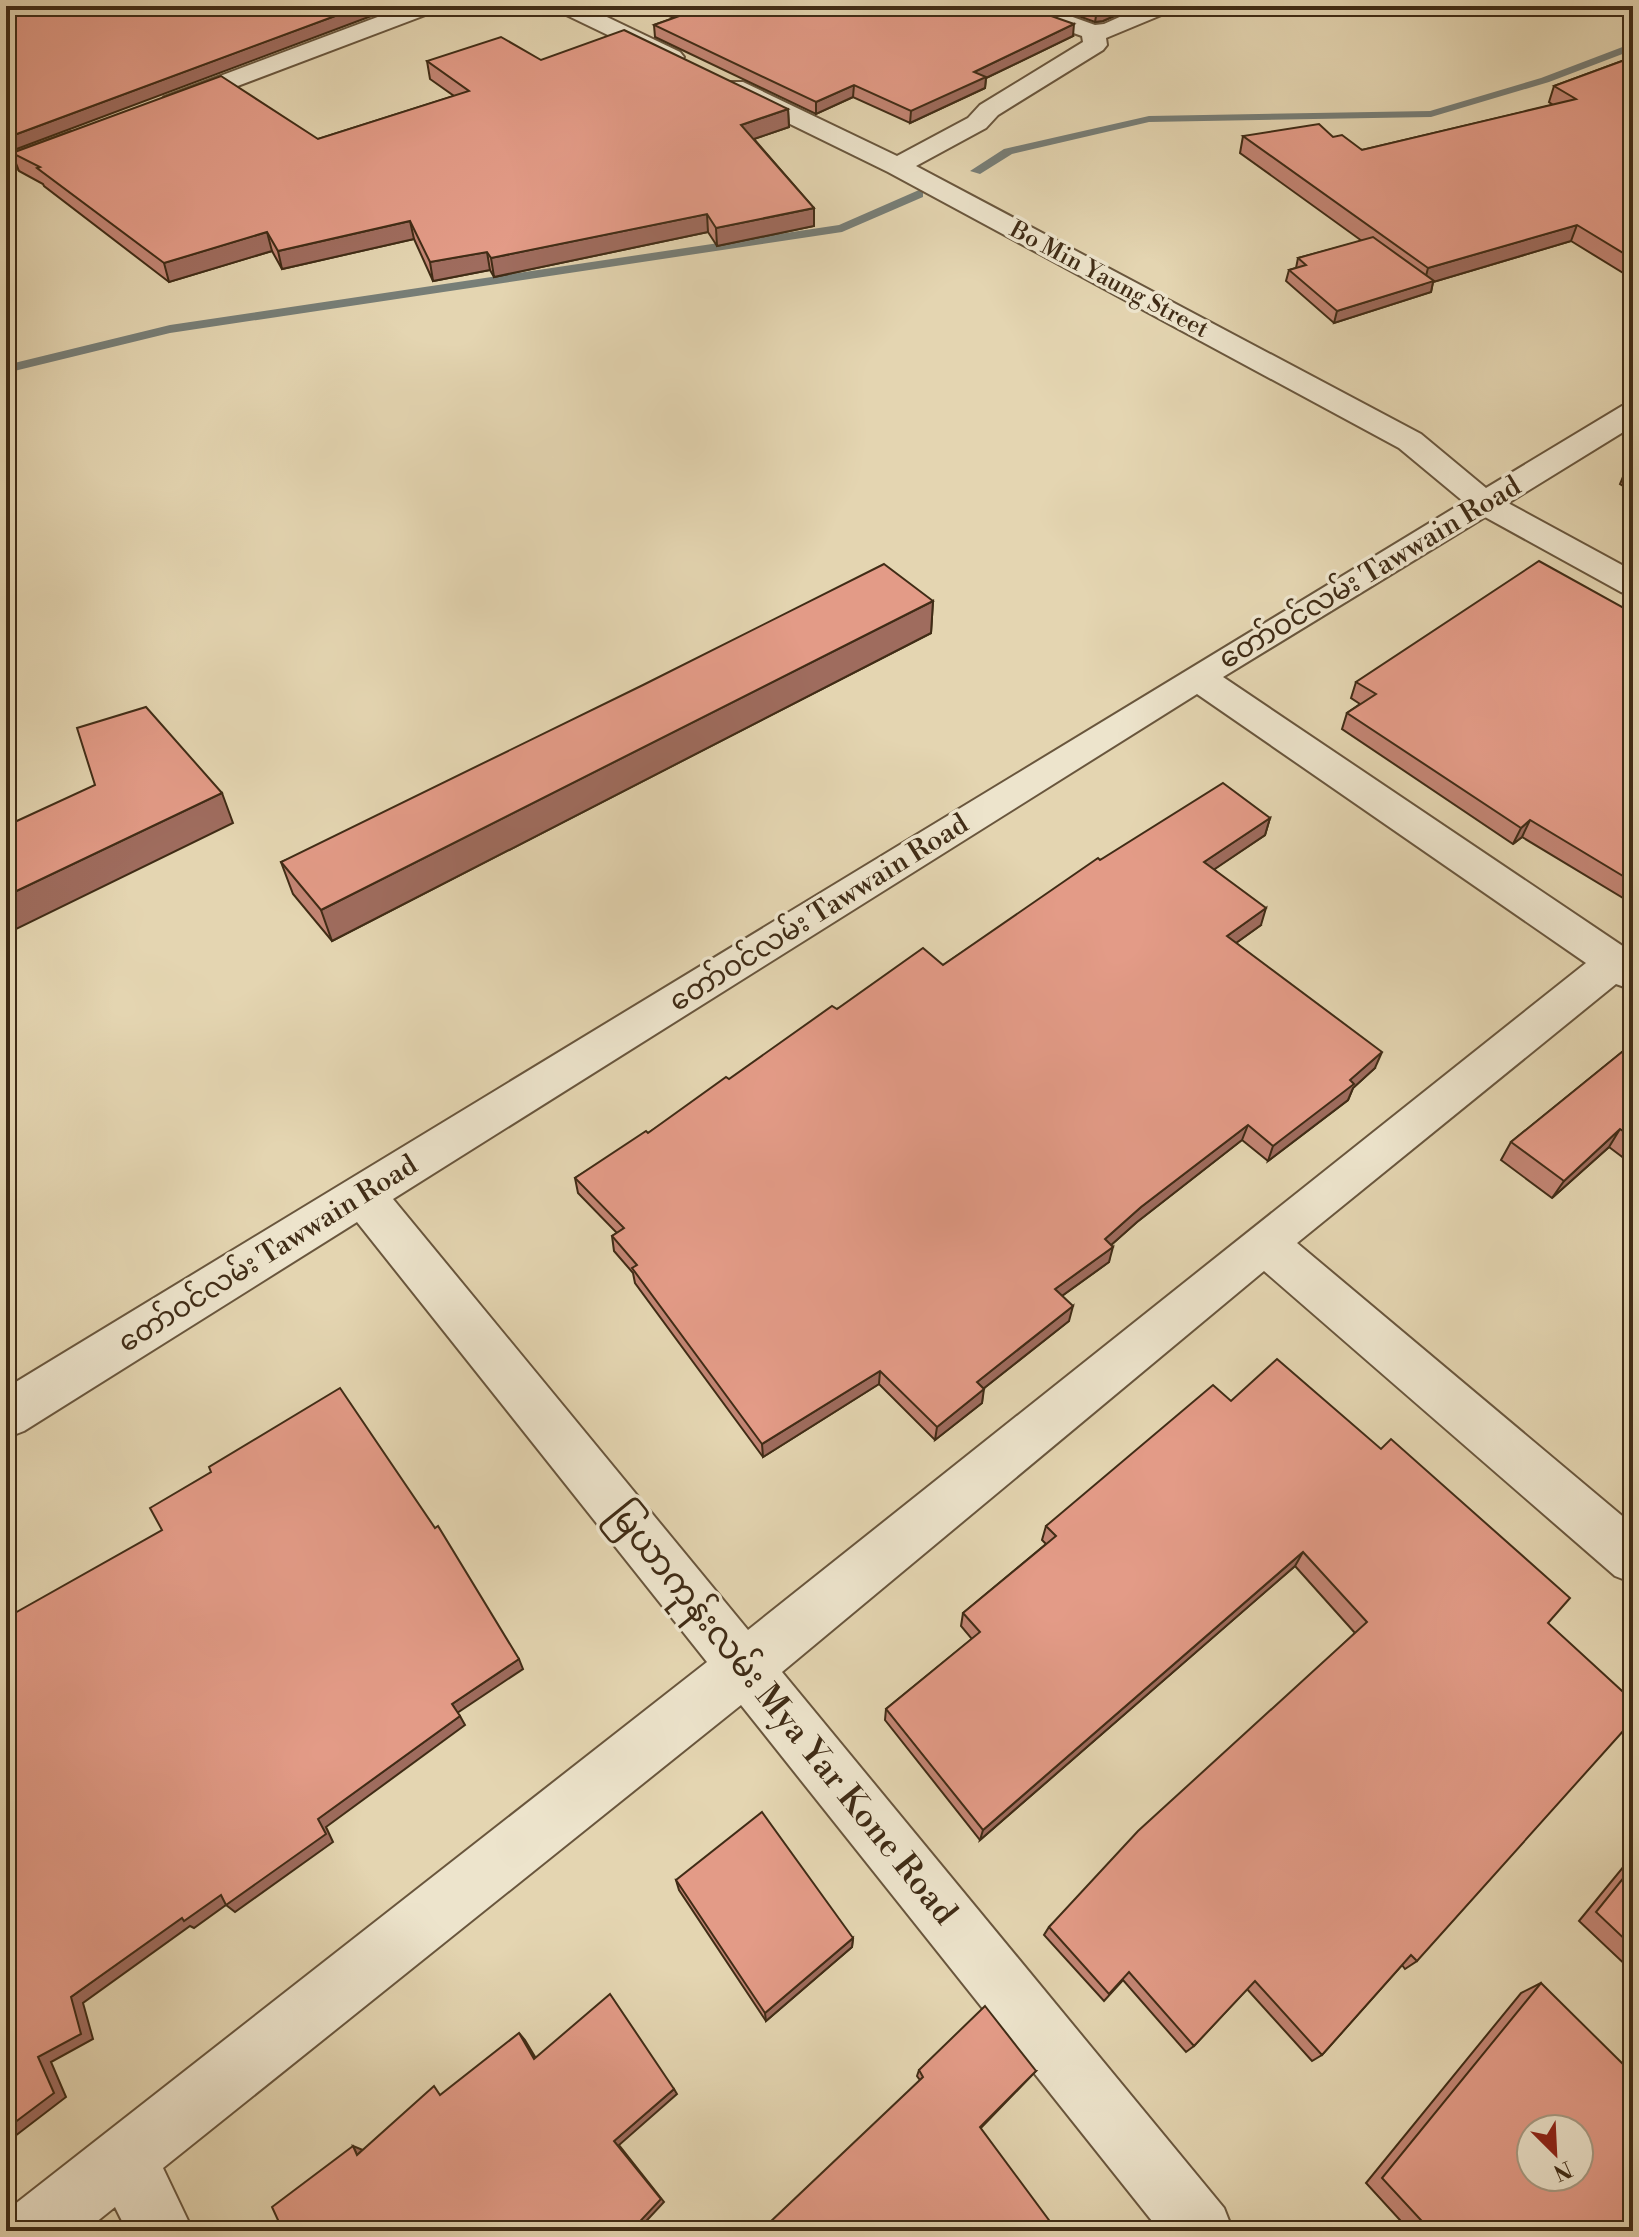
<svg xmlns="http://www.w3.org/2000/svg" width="1639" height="2237" font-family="'Libre Bodoni','Noto Sans Myanmar',serif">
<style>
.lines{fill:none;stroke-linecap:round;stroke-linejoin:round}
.stream{fill:#777e77;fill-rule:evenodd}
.street-casing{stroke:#69563d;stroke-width:4}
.street{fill:#ede4cc;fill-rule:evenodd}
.wall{fill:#c38574;stroke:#402c16;stroke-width:2}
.shaded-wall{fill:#9f6c5e;stroke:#402c16;stroke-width:2}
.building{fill:#e39b87;stroke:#402c16;stroke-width:2;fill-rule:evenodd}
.labels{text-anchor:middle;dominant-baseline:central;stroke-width:7;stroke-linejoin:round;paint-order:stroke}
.far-street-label{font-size:24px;fill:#402c16;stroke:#ede4cc}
.street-label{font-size:28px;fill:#402c16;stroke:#ede4cc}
.near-street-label{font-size:34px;fill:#402c16;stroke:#ede4cc}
</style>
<rect width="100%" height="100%" fill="#e4d5b1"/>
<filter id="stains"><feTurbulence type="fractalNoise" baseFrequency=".0025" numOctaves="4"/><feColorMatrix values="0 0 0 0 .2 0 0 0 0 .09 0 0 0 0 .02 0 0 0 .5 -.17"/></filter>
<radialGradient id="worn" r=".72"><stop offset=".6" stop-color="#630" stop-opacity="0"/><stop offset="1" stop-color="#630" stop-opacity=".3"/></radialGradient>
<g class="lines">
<g class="stream">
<polygon points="1633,43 1633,50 1549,82 1431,117 1149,122 1012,154 980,174 970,171 1004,149 1149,116 1430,111 1541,78"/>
<polygon points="919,190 923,191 923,197 842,232 170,333 6,373 6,365 170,325 839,225"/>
</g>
<g class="street-casing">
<g id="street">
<polygon points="407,6 440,6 436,11 182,107 164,107 161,102 164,97"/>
<polygon points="554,6 584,6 680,52 684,57 680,62 664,62 558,11"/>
<path d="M1008,6H1042L1095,25L1104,24L1144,6H1175L1171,11L1106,38L1107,45L1103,50L998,115L986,128L916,166L1421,434L1486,488L1622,406L1633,404V426L1508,503L1633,571V596L1621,592L1485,517L1223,677L1633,953V990L1616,984L1297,1243L1633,1525V1583L1615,1576L1264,1271L782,1672L1224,2208L1233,2231H1160L741,1705L163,2168L193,2231H127L115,2207L85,2231H6L10,2208L707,1662L357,1222L24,1431L6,1438V1388L1464,502L1399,448L888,172L725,92L722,87L725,82H743L897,156L968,118L980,105L1083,42L1082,36L1012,11ZM1197,694L1586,963L748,1630L393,1199Z"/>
<polygon points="71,132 80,135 84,140 80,145 6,173 6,156"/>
</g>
</g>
<use href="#street" class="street"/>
</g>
<g class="wall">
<polygon points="645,6 1022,6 1073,36 986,78 985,88 910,123 853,97 816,114 655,37 654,25 674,18"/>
<polygon points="1051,6 1137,6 1103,21 1095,22"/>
<polygon points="1633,57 1633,279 1571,241 1433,282 1431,292 1334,323 1286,281 1289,270 1296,268 1298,258 1362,241 1240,153 1243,136 1333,137 1362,150 1553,105 1549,102 1554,86"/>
<polygon points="541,60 788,109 789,127 754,139 814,208 814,226 717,246 708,232 494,277 490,270 433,281 414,239 282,269 272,251 169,282 44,186 43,184 19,171 12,153 318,139 454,96 430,79 427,61"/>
<polygon points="1633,465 1633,492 1620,484 1627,467"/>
<polygon points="933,601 931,633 332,941 293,894 281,862"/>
<polygon points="1633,613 1633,904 1522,837 1513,844 1342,729 1347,713 1360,704 1351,698 1356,682"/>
<polygon points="1270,818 1265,835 1214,869 1261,925 1236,943 1375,1068 1353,1088 1348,1100 1268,1161 1242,1140 1137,1222 1111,1245 1109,1262 1062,1296 1069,1321 983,1389 982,1403 935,1440 879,1384 763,1457 635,1283 633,1273 614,1251 612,1236 617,1233 578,1193 575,1178 648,1133 837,1009 943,965 1100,860"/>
<polygon points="1633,1043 1633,1165 1609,1147 1552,1198 1501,1160 1511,1142"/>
<polygon points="1231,1401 1548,1623 1417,1961 1405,1969 1402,1965 1322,2055 1312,2061 1247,1989 1194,2046 1186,2052 1123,1980 1104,2001 1044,1935 1049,1927 1355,1633 1295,1566 980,1840 885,1720 886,1709 972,1639 961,1626 963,1613 1046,1544 1042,1540 1046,1526"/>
<polygon points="1633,1855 1633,1972 1579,1921"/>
<polygon points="676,1880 853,1938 852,1947 766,2021 679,1890"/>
<polygon points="1541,1983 1633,2231 1410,2231 1366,2183 1521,1993"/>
<polygon points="919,2070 1036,2071 981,2128 920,2080 917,2076"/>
</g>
<g class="shaded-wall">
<polygon points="362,6 381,6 382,12 6,153 6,138"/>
<polygon points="1112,6 1137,6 1103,21 1095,22 1097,10"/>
<polygon points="1074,24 1073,36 986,78 985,88 910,123 911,111 974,72"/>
<polygon points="854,85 853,97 816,114 816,102"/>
<polygon points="788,109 789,127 742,143 741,125"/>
<polygon points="814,208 814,226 717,246 716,228"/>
<polygon points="707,214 708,232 494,277 491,258"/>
<polygon points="410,221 414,239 282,269 278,251"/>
<polygon points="1577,225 1571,241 1433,282 1431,292 1334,323 1337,311 1424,284 1428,268"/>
<polygon points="267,232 272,251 169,282 164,263"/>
<polygon points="487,252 490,270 433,281 430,262"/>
<polygon points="933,601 931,633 332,941 321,910"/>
<polygon points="222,793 233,823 6,934 6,896"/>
<polygon points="1270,818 1265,835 1200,879 1204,862"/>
<polygon points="1530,820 1522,837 1513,844 1521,828"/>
<polygon points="1266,908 1261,925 1222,953 1227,936"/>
<polygon points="1382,1052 1375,1068 1353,1088 1348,1100 1268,1161 1273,1146"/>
<polygon points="1248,1125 1242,1140 1137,1222 1101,1254 1105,1239 1141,1207"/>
<polygon points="1620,1129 1609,1147 1552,1198 1564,1181"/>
<polygon points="1113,1247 1109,1262 1052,1303 1055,1289"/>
<polygon points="1073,1306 1069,1321 974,1396 977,1382"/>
<polygon points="880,1371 879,1384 763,1457 762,1444"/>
<polygon points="984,1389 982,1403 935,1440 937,1427"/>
<polygon points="1303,1552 1295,1566 980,1840 983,1830"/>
<polygon points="519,1659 523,1669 457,1713 452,1704"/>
<polygon points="460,1716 465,1725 326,1827 333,1842 235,1912 226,1905 194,1928 190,1926 83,2003 93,2039 51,2062 66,2097 6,2143 6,2129 38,2057 71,1997"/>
<polygon points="853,1938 852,1947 766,2021 765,2013"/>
<polygon points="519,2033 525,2040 540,2065 534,2059"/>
<polygon points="674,2089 677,2094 619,2145 664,2202 637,2231 631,2231 614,2141"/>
<polygon points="353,2146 363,2150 357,2155"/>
</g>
<g class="building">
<polygon points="13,6 362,6 6,138 6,8"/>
<polygon points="671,6 1023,6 1074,24 974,72 986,77 911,111 854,85 816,102 654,25 688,13"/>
<polygon points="1084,6 1112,6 1105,10 1097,10"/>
<polygon points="624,30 788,109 741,125 814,208 716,228 707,214 491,258 487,252 430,262 410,221 278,251 267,232 164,263 37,168 40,167 12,153 221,76 318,139 469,91 427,61 501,37 541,60"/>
<polygon points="1633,57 1633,259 1577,225 1428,268 1243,136 1319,124 1333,137 1342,135 1362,150 1576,99 1554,86"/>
<polygon points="1373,237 1434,281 1337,311 1289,270 1306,265 1298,258"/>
<polygon points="1539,561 1633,613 1633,882 1530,820 1521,828 1347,713 1376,694 1356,682"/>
<polygon points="884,564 933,601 321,910 281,862 643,685"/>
<polygon points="146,707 222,793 6,896 6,826 95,785 77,728"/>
<polygon points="1223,783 1270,818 1204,862 1266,908 1227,936 1382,1052 1350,1080 1354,1084 1273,1146 1248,1125 1141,1207 1105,1239 1113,1247 1055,1289 1073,1306 977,1382 984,1389 937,1427 880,1371 762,1444 632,1268 637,1265 612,1236 624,1228 575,1178 646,1131 648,1133 726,1077 729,1079 832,1006 837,1009 923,948 943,965 1098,858 1100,860"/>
<polygon points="1633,1043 1633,1138 1620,1129 1564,1181 1511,1142"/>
<polygon points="1277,1359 1381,1449 1391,1439 1570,1598 1548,1623 1633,1701 1633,1720 1417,1961 1411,1955 1322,2055 1255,1981 1194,2046 1129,1972 1109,1994 1049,1927 1138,1831 1367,1622 1303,1552 983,1830 886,1709 980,1632 963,1613 1056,1536 1046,1526 1213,1385 1231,1401"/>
<polygon points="340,1388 435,1528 438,1526 519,1659 452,1704 460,1716 318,1819 326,1834 226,1905 221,1895 184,1921 182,1918 71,1997 81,2034 38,2057 54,2093 6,2129 6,1618 162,1530 150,1508 211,1472 209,1467"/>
<polygon points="762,1812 853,1938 765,2013 676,1880"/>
<polygon points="1633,1866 1633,1947 1596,1912"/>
<path d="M1541,1983L1633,2074V2231H1431L1382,2178ZM1531,2129H1579V2177H1531Z"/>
<polygon points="610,1994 674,2089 614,2141 661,2199 631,2231 283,2231 272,2207 353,2146 357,2155 434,2086 440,2095 519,2033 534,2059"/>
<polygon points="985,2006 1036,2071 980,2127 1057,2231 771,2231 767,2225 923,2077 919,2070"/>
</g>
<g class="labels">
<g class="far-street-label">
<text transform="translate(1109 280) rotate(28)">Bo Min Yaung Street</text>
</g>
<g class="street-label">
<text transform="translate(1370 573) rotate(-31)">တော်ဝင်လမ်း Tawwain Road</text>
<text transform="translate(819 913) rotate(-32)">တော်ဝင်လမ်း Tawwain Road</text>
<text transform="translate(268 1254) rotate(-32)">တော်ဝင်လမ်း Tawwain Road</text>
</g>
<g class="near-street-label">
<text transform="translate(782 1714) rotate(51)">မြယာကုန်းလမ်း Mya Yar Kone Road</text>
</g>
</g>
<rect width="1639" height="2237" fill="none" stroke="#e4d5b1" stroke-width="32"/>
<rect x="8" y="8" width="1623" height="2221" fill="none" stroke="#402c16" stroke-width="4"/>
<rect x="16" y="16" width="1607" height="2205" fill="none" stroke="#402c16" stroke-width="2"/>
<g transform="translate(1555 2153) rotate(156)"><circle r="38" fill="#ede4cc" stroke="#a89a83" stroke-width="2"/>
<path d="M0-6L14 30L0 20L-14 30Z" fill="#8f2418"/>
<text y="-12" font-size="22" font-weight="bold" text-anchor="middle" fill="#402c16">N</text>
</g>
<rect width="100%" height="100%" filter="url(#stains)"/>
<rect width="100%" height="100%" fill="url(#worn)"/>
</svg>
